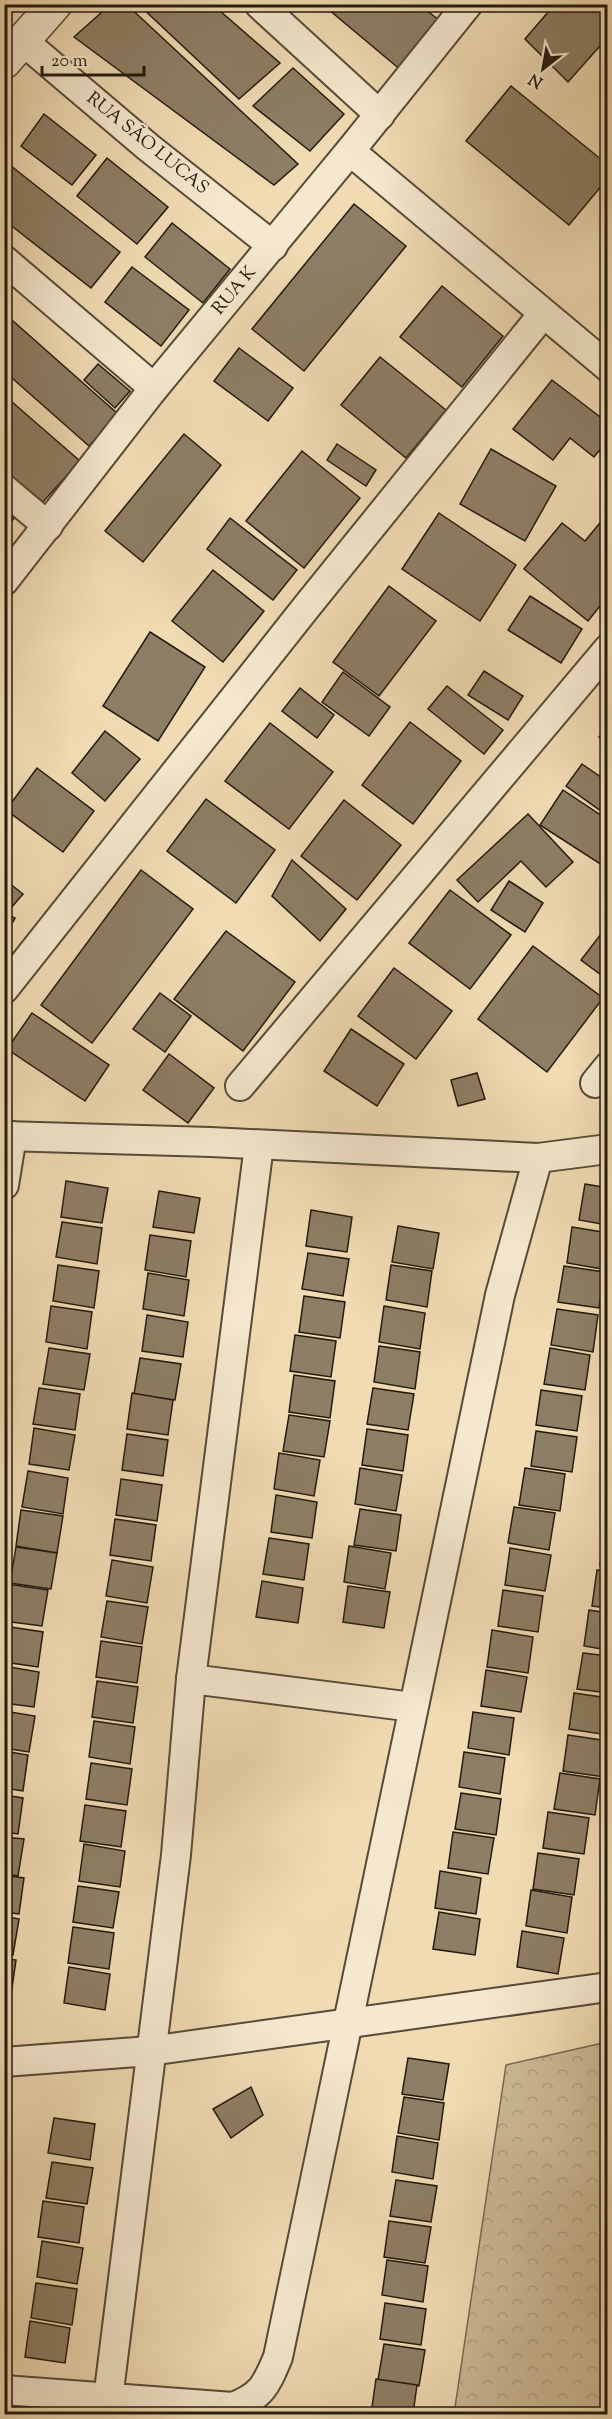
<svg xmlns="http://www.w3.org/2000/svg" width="612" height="2419" font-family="'Sorts Mill Goudy',serif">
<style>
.forest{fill:url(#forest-crowns);stroke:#786a54;stroke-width:1.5}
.building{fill:#8e7e65;stroke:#231a10;stroke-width:1.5}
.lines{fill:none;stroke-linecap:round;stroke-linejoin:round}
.minor-casing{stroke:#564a39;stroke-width:32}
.tertiary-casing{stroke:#564a39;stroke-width:36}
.minor{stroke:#f5e8ce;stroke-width:28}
.tertiary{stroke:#f5e8ce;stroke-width:33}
.labels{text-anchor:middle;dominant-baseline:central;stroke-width:4.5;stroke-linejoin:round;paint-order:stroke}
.street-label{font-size:18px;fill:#231a10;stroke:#f5e8ce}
</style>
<defs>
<pattern id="forest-crowns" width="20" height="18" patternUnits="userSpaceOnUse" patternTransform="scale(1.5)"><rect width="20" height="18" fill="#cdba97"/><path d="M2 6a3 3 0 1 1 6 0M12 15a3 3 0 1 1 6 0" fill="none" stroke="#b09f81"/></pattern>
</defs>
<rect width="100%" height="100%" fill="#f0dbb3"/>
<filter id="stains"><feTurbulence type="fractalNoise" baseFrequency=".00333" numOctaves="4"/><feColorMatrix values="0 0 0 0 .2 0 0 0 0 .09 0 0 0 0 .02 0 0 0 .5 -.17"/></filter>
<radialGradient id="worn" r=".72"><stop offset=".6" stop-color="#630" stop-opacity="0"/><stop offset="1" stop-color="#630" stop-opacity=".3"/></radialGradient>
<polygon class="forest" points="607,2042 607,2414 454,2414 506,2065"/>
<g class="building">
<polygon points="111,4 126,4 298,164 274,185 74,37"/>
<polygon points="138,4 212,4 280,63 239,99"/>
<polygon points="322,4 418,4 443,23 402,71"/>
<polygon points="555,4 608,4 608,37 568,82 525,39"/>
<polygon points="293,68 344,114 310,151 253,106"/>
<polygon points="511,86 608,165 608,178 569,225 466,141"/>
<polygon points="44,114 96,155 72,185 21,146"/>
<polygon points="107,158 168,207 137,244 77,196"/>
<polygon points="6,162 120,252 91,288 4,220"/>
<polygon points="354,204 406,246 304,371 252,329"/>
<polygon points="172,223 230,269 203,303 145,257"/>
<polygon points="132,267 189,310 161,346 105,302"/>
<polygon points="442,286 503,336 462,387 400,337"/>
<polygon points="4,313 118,414 89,446 4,371"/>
<polygon points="239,348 293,388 268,421 214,381"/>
<polygon points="380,357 446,410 406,458 341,405"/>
<polygon points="98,364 130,391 115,408 84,380"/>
<polygon points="552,380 608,423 608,440 594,457 570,438 553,460 513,429"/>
<polygon points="4,395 80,461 41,504 4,472"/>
<polygon points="184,434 221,465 143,562 105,531"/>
<polygon points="337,444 376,470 366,486 327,460"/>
<polygon points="491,449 556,486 525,541 460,504"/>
<polygon points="302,451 360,498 304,568 246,521"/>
<polygon points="4,495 22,509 4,530"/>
<polygon points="439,513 516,565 480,621 402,569"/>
<polygon points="230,518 297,570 273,600 207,549"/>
<polygon points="604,518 608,521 608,596 588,621 524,569 562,523 585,541"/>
<polygon points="213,570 264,611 223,662 172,621"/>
<polygon points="389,586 436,621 379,696 333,662"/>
<polygon points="530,596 582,629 561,663 508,630"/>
<polygon points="150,632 205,667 158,741 103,706"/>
<polygon points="484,671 523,696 508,720 468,695"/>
<polygon points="343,672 390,707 369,736 322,702"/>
<polygon points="447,686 503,730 484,754 428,709"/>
<polygon points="300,688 334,715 317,738 282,711"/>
<polygon points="410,722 461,761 413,824 362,785"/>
<polygon points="270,723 333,772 289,829 225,781"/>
<polygon points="608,726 608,743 599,737"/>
<polygon points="105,731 140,759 105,801 72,773"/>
<polygon points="582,764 608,782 608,816 566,786"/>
<polygon points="37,768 94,811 63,852 6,810"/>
<polygon points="563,790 608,820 608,863 605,867 540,825"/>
<polygon points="206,799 275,850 236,903 167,851"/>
<polygon points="344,800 401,845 357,900 301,856"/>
<polygon points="528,814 573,862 546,887 521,861 478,902 457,880"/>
<polygon points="292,860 346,909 320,941 272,896"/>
<polygon points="608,868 608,882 601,877"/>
<polygon points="141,870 193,909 92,1043 41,1005"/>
<polygon points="4,879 23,894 10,909 4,905"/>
<polygon points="509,881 543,903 525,932 491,910"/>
<polygon points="450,890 511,935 470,989 409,943"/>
<polygon points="4,913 15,918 4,938"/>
<polygon points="608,925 608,980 581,960"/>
<polygon points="226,931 295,982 243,1051 174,999"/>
<polygon points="533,946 603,998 547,1072 478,1019"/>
<polygon points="394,968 452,1011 416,1059 358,1016"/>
<polygon points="160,993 191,1016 165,1052 133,1029"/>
<polygon points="32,1013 109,1065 85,1101 7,1049"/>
<polygon points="351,1029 404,1064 377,1106 324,1071"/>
<polygon points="169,1054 214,1088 188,1123 143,1090"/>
<polygon points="477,1073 485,1099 458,1106 451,1080"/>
<polygon points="66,1181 108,1188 102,1223 61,1217"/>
<polygon points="585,1184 608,1188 608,1225 579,1220"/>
<polygon points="159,1191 200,1198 194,1233 153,1227"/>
<polygon points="311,1210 352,1217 347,1252 306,1246"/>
<polygon points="62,1222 102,1228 97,1264 56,1257"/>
<polygon points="398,1226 439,1233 433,1269 392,1262"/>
<polygon points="572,1227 608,1233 608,1270 567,1263"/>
<polygon points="150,1235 191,1241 186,1277 145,1270"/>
<polygon points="308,1253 349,1259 343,1296 302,1289"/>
<polygon points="58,1265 99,1271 94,1308 53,1301"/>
<polygon points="391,1265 432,1271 427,1307 386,1300"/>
<polygon points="564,1266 604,1272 599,1308 558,1302"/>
<polygon points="148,1273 189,1280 184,1316 143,1309"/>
<polygon points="304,1296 345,1302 340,1338 299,1332"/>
<polygon points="51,1306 92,1312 87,1349 46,1342"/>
<polygon points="384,1306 425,1313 420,1349 379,1342"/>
<polygon points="557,1309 598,1315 593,1352 551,1345"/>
<polygon points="147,1315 188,1322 183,1357 142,1351"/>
<polygon points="295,1335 336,1341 331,1377 290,1371"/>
<polygon points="379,1346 420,1352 415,1389 374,1382"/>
<polygon points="49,1348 90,1354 84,1390 43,1384"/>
<polygon points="550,1348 590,1355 585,1390 544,1384"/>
<polygon points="140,1358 181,1364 175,1400 134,1394"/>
<polygon points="294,1375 335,1381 330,1418 289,1412"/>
<polygon points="39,1388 80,1394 75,1430 33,1424"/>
<polygon points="373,1388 414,1394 408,1430 367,1424"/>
<polygon points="541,1390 582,1396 577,1431 536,1425"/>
<polygon points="132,1393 173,1400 168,1435 127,1429"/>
<polygon points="289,1415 330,1421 324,1457 283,1451"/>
<polygon points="34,1428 75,1435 69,1470 29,1464"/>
<polygon points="367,1429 408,1435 403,1471 362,1465"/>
<polygon points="536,1431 577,1437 572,1472 531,1466"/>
<polygon points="127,1434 168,1440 163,1476 122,1470"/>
<polygon points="279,1453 320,1460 314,1496 274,1489"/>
<polygon points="360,1468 402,1475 396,1511 355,1504"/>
<polygon points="525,1468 565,1474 560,1511 519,1505"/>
<polygon points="28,1471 68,1478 63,1514 22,1507"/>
<polygon points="121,1479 162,1485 157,1521 116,1515"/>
<polygon points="276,1495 317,1502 312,1538 271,1532"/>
<polygon points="514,1507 555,1513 549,1550 508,1543"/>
<polygon points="360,1509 401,1515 396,1551 354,1545"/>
<polygon points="21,1510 63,1516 57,1553 16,1546"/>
<polygon points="115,1519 156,1525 151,1561 110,1555"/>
<polygon points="606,1530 608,1530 608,1566 600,1565"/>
<polygon points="269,1538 309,1544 304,1580 263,1574"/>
<polygon points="349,1546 391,1553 385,1589 344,1582"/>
<polygon points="16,1547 57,1553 51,1589 10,1583"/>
<polygon points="510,1548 551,1555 545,1591 505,1585"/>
<polygon points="112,1560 153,1567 147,1603 106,1596"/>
<polygon points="597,1570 608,1571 608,1608 592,1606"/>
<polygon points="262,1581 303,1588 298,1623 256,1617"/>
<polygon points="7,1584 48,1590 42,1626 4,1621"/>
<polygon points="348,1586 390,1592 384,1628 343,1622"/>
<polygon points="503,1590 543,1596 538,1632 498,1626"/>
<polygon points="107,1601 148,1607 142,1644 101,1637"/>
<polygon points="589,1610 608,1613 608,1650 584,1646"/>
<polygon points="4,1626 43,1632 38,1667 4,1662"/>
<polygon points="492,1630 533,1637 528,1673 487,1667"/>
<polygon points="101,1641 142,1647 137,1683 96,1677"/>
<polygon points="583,1653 608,1656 608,1693 577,1689"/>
<polygon points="4,1666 39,1672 34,1707 4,1703"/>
<polygon points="486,1670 527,1677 521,1712 481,1706"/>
<polygon points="97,1681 138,1687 133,1723 92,1717"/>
<polygon points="574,1693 608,1698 608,1735 569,1729"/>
<polygon points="4,1711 35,1716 29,1752 4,1748"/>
<polygon points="473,1712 514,1718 509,1755 468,1748"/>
<polygon points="94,1721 135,1727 130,1764 89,1757"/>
<polygon points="568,1735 608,1741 604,1777 563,1771"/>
<polygon points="4,1751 28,1755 23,1791 4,1788"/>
<polygon points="464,1752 505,1758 500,1794 459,1787"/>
<polygon points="91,1763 132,1769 127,1805 86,1799"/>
<polygon points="560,1773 600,1779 595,1815 554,1809"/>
<polygon points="461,1793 501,1799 496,1835 455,1829"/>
<polygon points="4,1795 23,1798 18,1834 4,1832"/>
<polygon points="85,1805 126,1811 121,1847 80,1841"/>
<polygon points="548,1812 589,1818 584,1854 543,1848"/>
<polygon points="453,1832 494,1838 488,1874 448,1868"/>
<polygon points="4,1837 24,1839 18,1876 4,1874"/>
<polygon points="84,1844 125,1851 120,1887 79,1881"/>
<polygon points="538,1853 579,1859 574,1895 533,1889"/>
<polygon points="440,1871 481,1878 476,1914 435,1908"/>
<polygon points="4,1875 24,1878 19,1914 4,1912"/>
<polygon points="78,1886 119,1892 113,1928 73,1922"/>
<polygon points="531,1890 572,1897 567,1933 526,1926"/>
<polygon points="439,1912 480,1919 475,1955 433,1949"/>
<polygon points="4,1916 19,1919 13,1955 4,1953"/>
<polygon points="73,1927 114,1933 109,1969 68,1963"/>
<polygon points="522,1931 564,1938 558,1974 517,1967"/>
<polygon points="4,1958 16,1960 11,1995 4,1994"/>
<polygon points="69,1967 110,1974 105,2010 64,2003"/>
<polygon points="408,2058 449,2064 443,2100 402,2094"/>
<polygon points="251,2087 263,2115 231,2138 213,2109"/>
<polygon points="404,2097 444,2103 439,2140 398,2133"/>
<polygon points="54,2118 95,2124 90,2160 48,2153"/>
<polygon points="397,2136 438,2143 433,2179 392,2172"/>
<polygon points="52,2162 93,2168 87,2204 46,2198"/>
<polygon points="396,2180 437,2186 431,2222 390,2216"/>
<polygon points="43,2201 84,2207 79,2243 38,2237"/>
<polygon points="389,2221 431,2227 425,2263 384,2257"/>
<polygon points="42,2241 83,2248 77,2284 37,2277"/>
<polygon points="387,2260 428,2266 423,2302 382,2295"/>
<polygon points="36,2283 77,2289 72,2325 31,2318"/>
<polygon points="385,2303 426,2309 421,2345 380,2339"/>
<polygon points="30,2321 70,2328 65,2363 25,2357"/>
<polygon points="384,2344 425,2350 419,2386 378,2380"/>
<polygon points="376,2379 417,2385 413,2414 371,2414"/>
</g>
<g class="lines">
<g class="minor-casing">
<g id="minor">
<polyline points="259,4 380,115"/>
<polyline points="23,41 148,147 273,246"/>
<polyline points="350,151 608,367"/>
<polyline points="4,260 154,388"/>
<polyline points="4,489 48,526"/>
<polyline points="4,581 154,388 350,151 468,4"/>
<polyline points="4,989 308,605 543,314"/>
<polyline points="595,1083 608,1067"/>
<polyline points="240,1086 608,649"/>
<polyline points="4,1136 211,1142 538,1158 608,1149"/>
<polyline points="4,1185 12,1136"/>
<polyline points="191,1679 413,1707"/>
<polyline points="4,2062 150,2051 608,1987"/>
<path d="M4,2390L233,2407C263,2395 266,2385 278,2357L500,1295L538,1158"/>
<polyline points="108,2399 176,1855 191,1679 259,1145"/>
</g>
</g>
<g class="tertiary-casing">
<polyline id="tertiary" points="4,62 55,4"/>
</g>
<use href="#minor" class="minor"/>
<use href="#tertiary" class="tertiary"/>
</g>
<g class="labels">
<g class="street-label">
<text transform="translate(147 144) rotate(39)">RUA SÃO LUCAS</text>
<text transform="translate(235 291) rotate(-50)">RUA K</text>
</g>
</g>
<rect width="612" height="2419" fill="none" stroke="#f0dbb3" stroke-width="24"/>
<rect x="6" y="6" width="600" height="2407" fill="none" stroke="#231a10" stroke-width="3"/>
<rect x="12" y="12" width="588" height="2395" fill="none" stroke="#231a10" stroke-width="1.5"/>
<g transform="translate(543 69) rotate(211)" stroke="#f5e8ce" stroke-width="4.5" paint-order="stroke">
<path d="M0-4.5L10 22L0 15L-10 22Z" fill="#231a10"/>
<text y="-9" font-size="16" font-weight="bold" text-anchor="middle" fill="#231a10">N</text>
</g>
<path d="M42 66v9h102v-9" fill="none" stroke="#231a10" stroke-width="3"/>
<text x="51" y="66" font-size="18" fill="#231a10" stroke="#f5e8ce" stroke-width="4.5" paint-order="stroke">20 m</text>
<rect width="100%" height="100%" filter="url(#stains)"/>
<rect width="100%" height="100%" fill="url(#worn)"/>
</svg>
